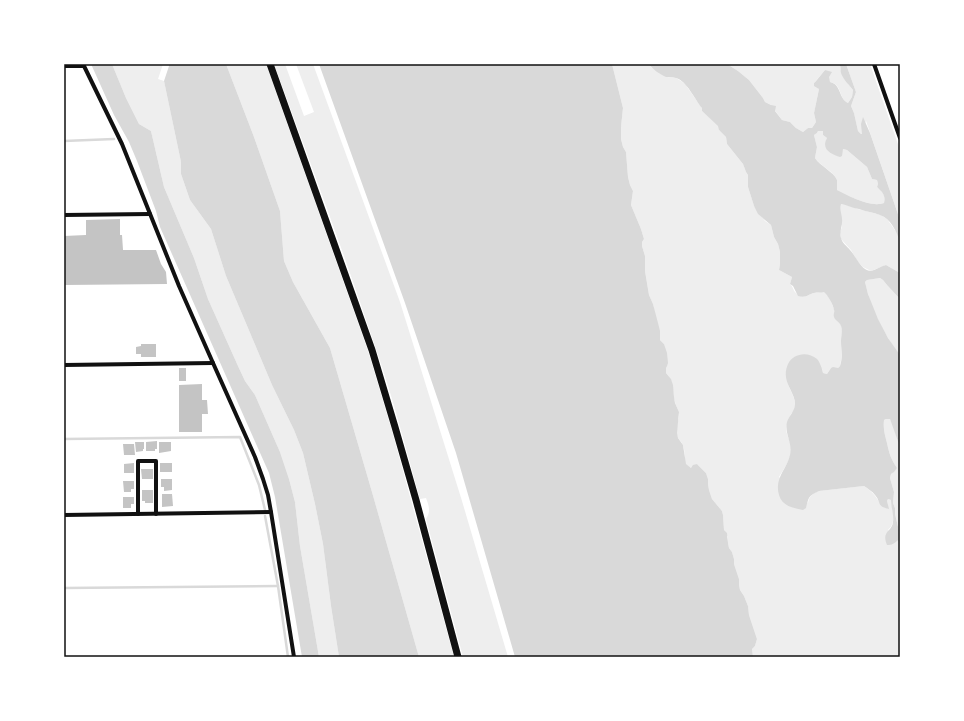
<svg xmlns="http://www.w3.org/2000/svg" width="964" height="721" font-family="'PT Sans',sans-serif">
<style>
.green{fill:#eee}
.water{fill:#d9d9d9;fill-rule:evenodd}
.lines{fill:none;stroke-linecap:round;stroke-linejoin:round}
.stream{stroke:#d9d9d9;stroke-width:2.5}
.building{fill:#c4c4c4}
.minor{stroke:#111;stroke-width:4}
.secondary{stroke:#111;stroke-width:7}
.neatline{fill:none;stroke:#111;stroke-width:1.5}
</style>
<rect width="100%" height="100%" fill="#fff"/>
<g class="green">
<polygon points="112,64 163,64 158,79 164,81 181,162 181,174 190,200 211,229 226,276 272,385 294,430 303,453 315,504 323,544 331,606 339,657 319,657 300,546 295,502 289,479 280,452 255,395 245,381 238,366 208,299 194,258 164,187 151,131 139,124 126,98"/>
<polygon points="226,64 266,64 368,351 392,431 454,657 419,657 372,492 330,348 293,282 284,261 280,211 254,137"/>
<path d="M274,64H285L304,116L314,112L296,64H313L400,302L462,501L508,657H463L426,519C431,511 429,506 426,498L420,499C406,449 393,398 376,349C344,253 309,159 274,64Z"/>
<path d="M612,64H649L651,67L667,77L676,78L681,81L685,84L702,108V111L719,126V130L726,137L727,144L743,164L746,172L748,175V187L754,206L765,221L771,225L774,237L778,244L780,252V264L779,270L792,277L790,284C793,287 793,289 795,292C802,300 807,295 814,293C817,292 820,293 824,291C828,295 832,303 834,309C836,316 832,318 840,323C844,332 841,334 841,343C841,351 842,358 840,366L838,368H831L827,374L823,373L822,369L789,363C786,370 786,377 788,384C790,391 795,397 795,405C795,410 792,412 790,416C788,419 787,424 786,428C786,434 790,440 791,446C793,457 784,468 779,477L808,503C809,496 813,493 819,491L864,486C870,490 874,494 878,500C881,503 885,506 888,509L887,501L888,499L891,500C892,511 897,522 888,530L898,540L900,544V657H753L752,649L755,646L757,639L749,615L748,606L744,596L740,590L739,585V579L734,564V559L732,552L729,548L728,543V537L724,530L723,515L722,511L712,499L709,490L708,484V479L706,473L697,464L691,468L685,464C685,458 685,451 683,445C681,441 678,439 677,435C676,428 678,423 679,416C680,411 676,407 675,402C672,392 675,381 666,373V369L667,367L664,344L660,340L653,304L649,295L645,271V256L642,246V242L644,239L641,229L631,205L633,191L630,185L628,177L626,152L623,147L621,139V127L623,108Z"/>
<path d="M727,64H839L841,66L848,84L853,90L852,97L848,103C838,98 843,85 830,82L829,79V77L825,70L814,83L819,89L814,113L816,122L812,128H808L803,132L796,128L790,122L782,120L771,105L765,102L763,98L749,80L738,71Z"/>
<polygon points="846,64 870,64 900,150 900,220 866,121 862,131 862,134 861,134 858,131 854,113 851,106 856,92"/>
<path d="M818,131H823V135L827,138L825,144L842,156V150L843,149L847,150L867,167L872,179L877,180L878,184L877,187C883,193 886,195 884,203C871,208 849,196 837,190C837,187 837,183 837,180C834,171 820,166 815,158L817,147L814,135L817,133Z"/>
<polygon points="840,204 847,205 858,209 881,215 887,219 897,233 900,241 900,273 886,265 871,271 863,267 858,262 851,250 841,239 840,232 842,227 839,207"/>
<path d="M880,278L883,280L887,285L900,299V355C884,335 870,306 865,282L867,280Z"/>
<path d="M886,419H890L892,423L900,447V535L895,514V508L893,503L894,492L890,478L891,474L897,468C891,459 889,453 887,443C885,435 883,430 884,420Z"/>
</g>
<g class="water">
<polygon points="91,64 112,64 126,98 139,124 151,131 164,187 194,258 208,299 238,366 245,381 255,395 280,452 289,479 295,502 300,546 319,657 302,657 275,497 269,473 160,227 156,211 137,161 129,142 114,115"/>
<polygon points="169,64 226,64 254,137 280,211 284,261 293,282 330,348 372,492 419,657 339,657 331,606 323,544 315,504 303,453 294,430 272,385 226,276 211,229 190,200 181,174 181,162 164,81 169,66"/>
<polygon points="319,64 612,64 623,108 621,127 621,139 623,147 626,152 628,177 630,185 633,191 631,205 641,229 644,239 642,242 642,246 645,256 645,271 649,295 653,304 658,323 660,331 660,340 664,344 667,353 668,363 666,369 666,373 671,379 673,385 674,397 675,403 679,412 677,433 678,438 683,445 686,464 691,468 693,465 697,464 706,473 708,479 708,484 709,490 712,499 722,511 723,515 724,530 727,533 728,543 729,548 732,552 734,559 734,564 739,579 739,585 740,590 744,596 748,606 749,615 757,639 755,646 752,649 753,657 515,657 456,453 405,303"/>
<path d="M649,64H727L738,71L749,80L763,98L765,102L771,105L776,106L775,111L782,120L790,122L796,128L803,132L808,128H812L816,122L814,113L819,89L814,86V83L816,81L825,70L832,72L829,77L830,82C842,85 838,98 848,103L852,97L853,90C849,85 843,79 841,73C840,69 842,68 839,64H846L856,92L851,106L854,113L858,131L861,134H862L861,124L863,117L870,133L900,220V241C896,231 891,219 880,215C873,212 866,212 859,209C852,208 847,205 841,204C839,209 842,214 842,219C843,225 839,232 841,238C842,243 847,246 850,250C856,256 861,271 871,271C876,270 881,266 886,265L900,273V299L887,285L883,280L880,278L867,280L865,282L868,294L878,319L888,338L900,355V447L890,419H886L884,420C883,430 885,435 887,443C889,453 891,459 897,468L894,472L891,474L890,478L894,492L893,503L895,508V514L900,535V544L898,540C894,544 892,545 887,545C881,531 892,532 893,522C894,515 891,507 891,500L888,499L887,501L889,509C876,506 882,503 875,495C872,491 868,489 864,486L819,491C808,496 809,497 806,508L803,510C793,508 782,506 779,495C774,478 787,469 790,455C793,443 784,433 787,422C789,416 794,412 795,405C796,392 780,382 788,364C793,353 808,351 817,359C820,362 822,369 823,373L827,374L831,368L833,367L838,368L840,366C843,357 841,350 841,341C841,335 843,332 841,326C840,322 835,321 834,317C833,314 835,312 834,310C834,306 827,294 824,292C820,293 817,292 814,293C807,295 806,298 798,296L793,286L790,284L792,277L779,270L780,264V252L778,244L774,237L771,225L758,214L754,206L748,187V175L746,172L743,164L727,144L726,137L719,130L718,126L702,111V108C695,100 687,81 676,78C673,77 669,77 666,77C661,75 652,69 649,64ZM818,131H823V135L827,138C826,140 825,142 825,144C825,152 834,155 840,157L842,156L843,149L847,150L867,167L872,179L877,180L878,184L877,187C882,192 886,195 884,203C871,208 849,196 837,190C837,187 837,183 837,180C834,172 820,166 815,158L817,147L814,135L817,133Z"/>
</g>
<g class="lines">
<g class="stream">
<polyline points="64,141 114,139"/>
<polyline points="64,439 240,437 259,485 265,510"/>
<polyline points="265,516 278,586 288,657"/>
<polyline points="64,588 278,586"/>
</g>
</g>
<g class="building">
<polygon points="120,219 120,235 122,235 123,250 156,250 161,264 166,272 167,284 64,285 64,236 86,235 86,220"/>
<polygon points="141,344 156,344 156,357 141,357 141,354 136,354 136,347 141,346"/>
<rect x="179" y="368" width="7" height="13"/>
<polygon points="202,384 202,400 207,400 208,414 202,414 202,432 179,432 179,385"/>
<polygon points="157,441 157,449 155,449 155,451 146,451 146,442"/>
<polygon points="135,442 144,442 144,449 143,449 143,451 136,452"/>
<polygon points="159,442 171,442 171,451 159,453"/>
<polygon points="123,444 134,444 135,455 124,455"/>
<polygon points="134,463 134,473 124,473 124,464"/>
<rect x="160" y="463" width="12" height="9"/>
<polygon points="141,469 153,469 153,479 142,479"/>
<polygon points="161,479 172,479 172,490 164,491 164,487 161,487"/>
<polygon points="123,481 134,481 134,489 131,489 131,492 124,492"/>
<polygon points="142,490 153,490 153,503 145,503 145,501 142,501"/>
<polygon points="162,494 172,494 173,506 162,507"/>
<polygon points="123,497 134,497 134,504 131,504 131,508 123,508"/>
</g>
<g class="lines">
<g class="minor">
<polyline points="874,64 900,138"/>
<polyline points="64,66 84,66 122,144 179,286 213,363 255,457 263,479 268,495 271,512 294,657"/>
<polyline points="64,215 150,214"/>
<polyline points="64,365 213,363"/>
<polyline points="138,514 138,461 156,461 156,514"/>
<polyline points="64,515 271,512"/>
</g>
<polyline class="secondary" points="270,64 372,350 395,427 416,500 458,657"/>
</g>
<rect width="964" height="721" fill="none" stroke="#ffffff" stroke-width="130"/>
<rect x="65" y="65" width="834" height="591" class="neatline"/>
</svg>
